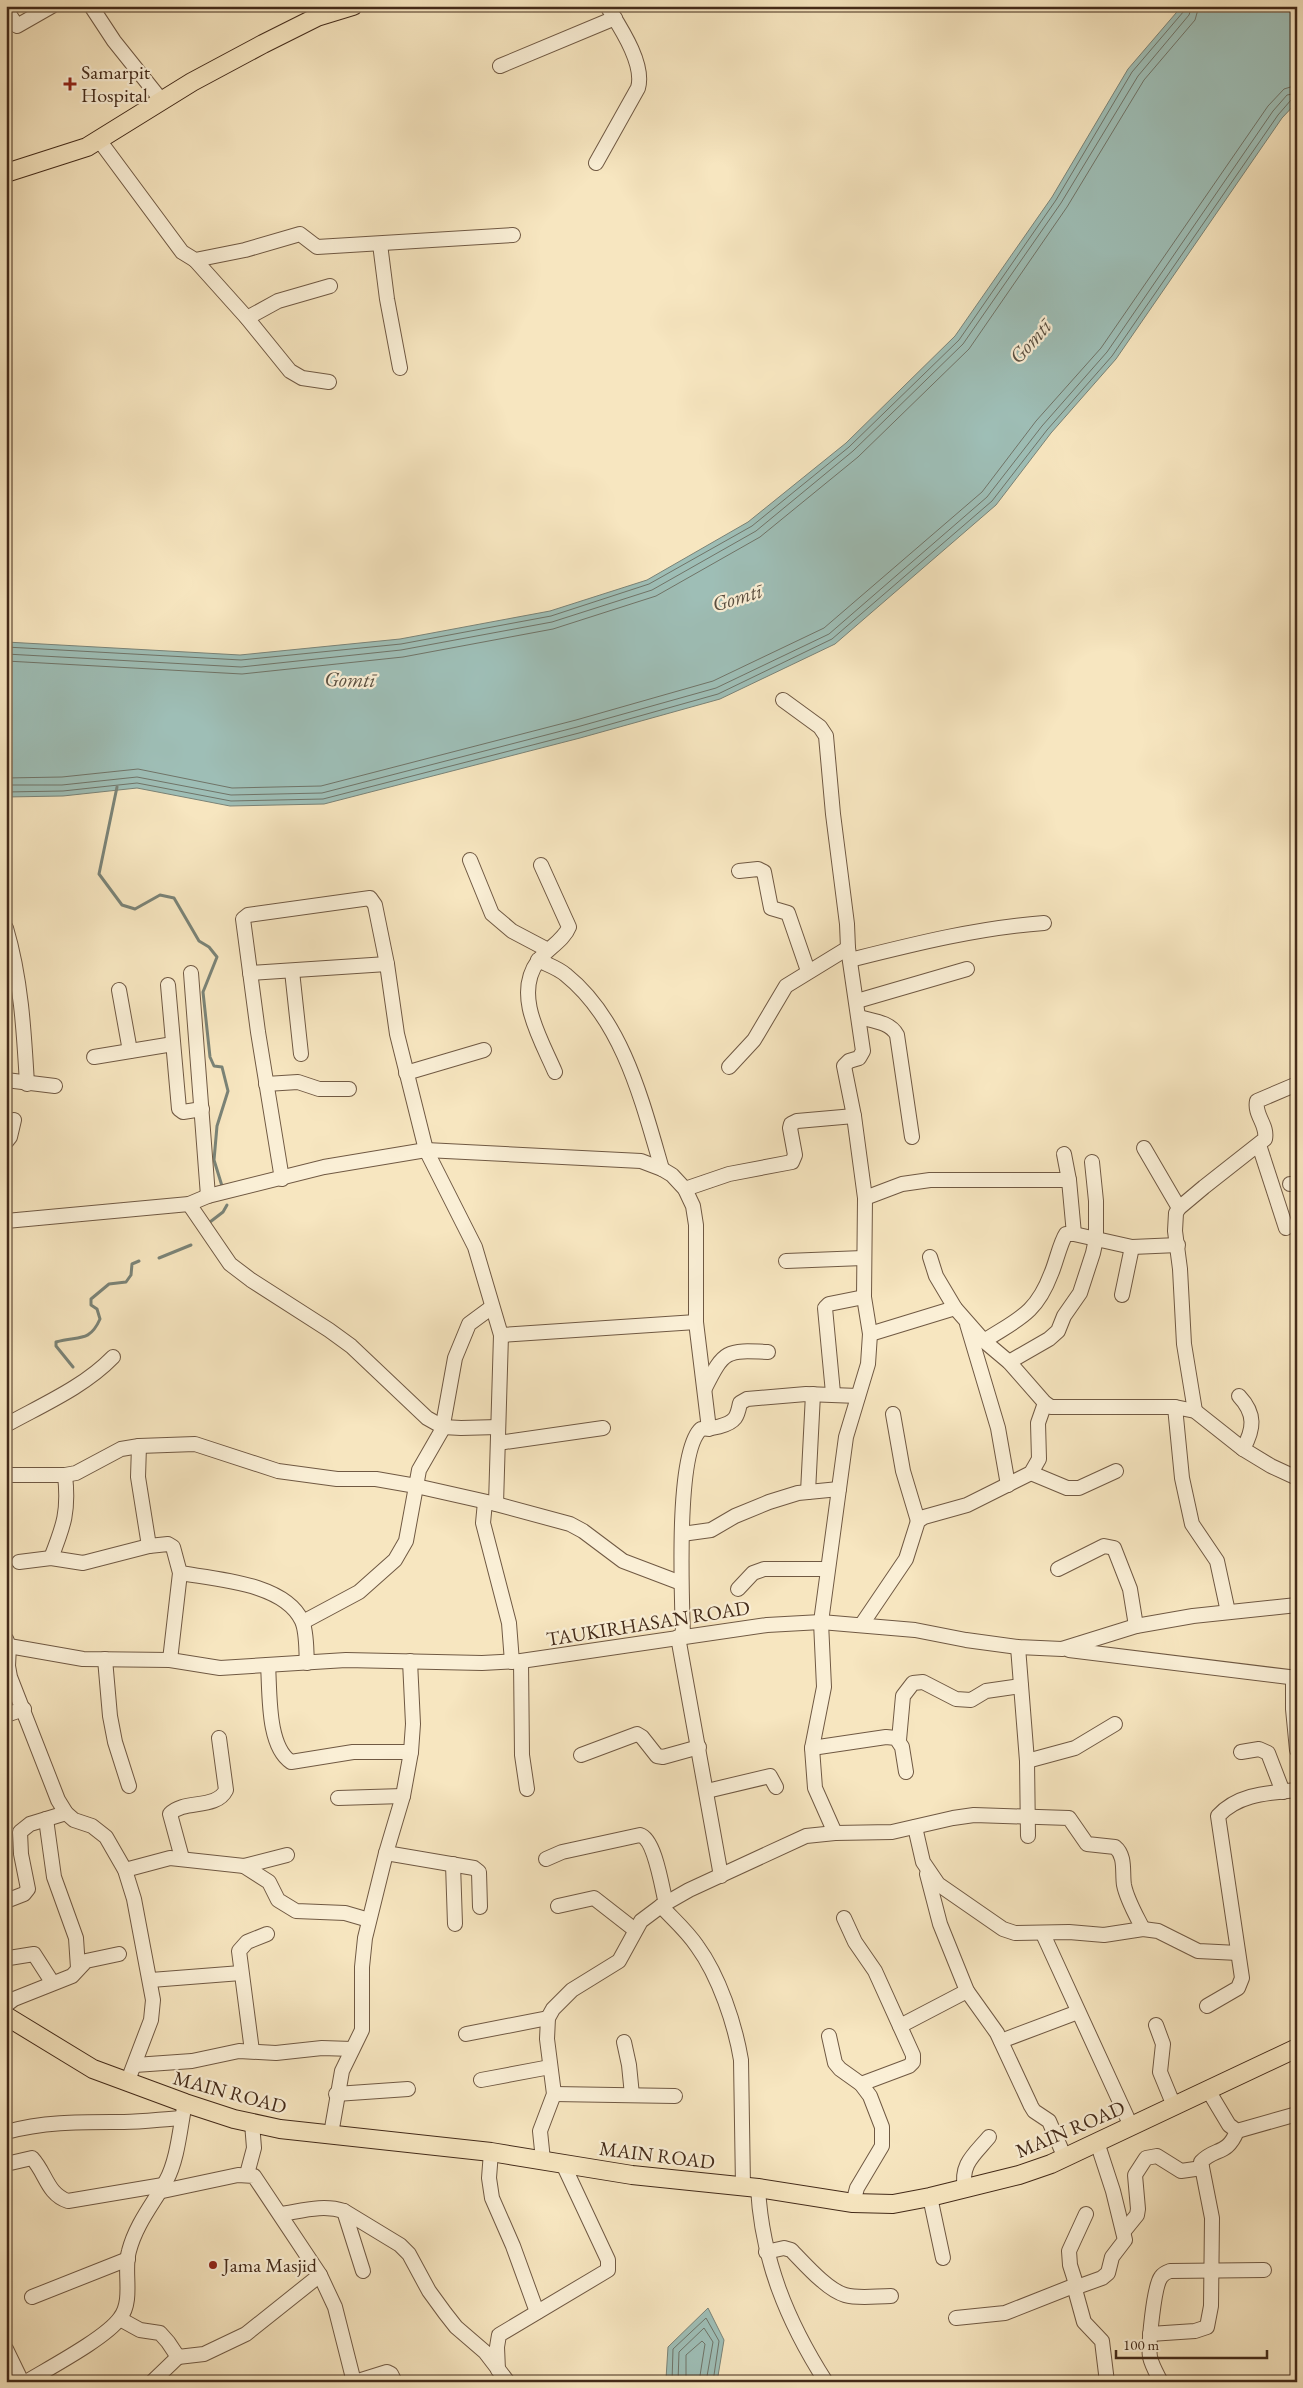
<svg xmlns="http://www.w3.org/2000/svg" width="1303" height="2388" font-family="'EB Garamond',serif">
<style>
.water{fill:#9ebeb6;stroke:#7a8377}
.lines{fill:none;stroke-linecap:round;stroke-linejoin:round}
.shore{stroke:#707468;stroke-width:1}
.stream{stroke:#7a8377;stroke-width:3}
.minor-casing{stroke:#705943;stroke-width:16}
.major-casing{stroke:#432a19;stroke-width:20}
.minor{stroke:#faefd6;stroke-width:14}
.major{stroke:#f7e6c0;stroke-width:18}
.poi-dot{fill:#8f2418;stroke:#faefd6;stroke-width:2}
.labels{text-anchor:middle;dominant-baseline:central;stroke-width:4.5;stroke-linejoin:round;paint-order:stroke}
.poi-label{font-size:20px;fill:#432a19;stroke:#faefd6;text-anchor:start}
.street-label{font-size:20px;fill:#432a19;stroke:#faefd6}
.water-label{font-size:21px;font-style:italic;fill:#5a4f40;stroke:#faefd6}
</style>
<rect width="100%" height="100%" fill="#f7e6c0"/>
<filter id="stains"><feTurbulence type="fractalNoise" baseFrequency=".004" numOctaves="4"/><feColorMatrix values="0 0 0 0 .2 0 0 0 0 .09 0 0 0 0 .02 0 0 0 .5 -.17"/></filter>
<radialGradient id="worn" r=".72"><stop offset=".6" stop-color="#630" stop-opacity="0"/><stop offset="1" stop-color="#630" stop-opacity=".3"/></radialGradient>
<g class="water">
<polygon points="1182,6 1297,6 1297,102 1282,118 1116,359 1051,433 996,505 835,644 720,699 580,738 324,804 230,806 137,788 63,796 6,797 6,642 240,655 400,639 550,611 647,580 748,522 846,443 955,336 1052,197 1128,69"/>
<polygon points="708,2308 724,2340 717,2382 668,2382 666,2379 668,2347"/>
</g>
<g class="lines">
<g class="shore">
<polyline points="6,647 241,660 401,644 551,616 649,584 752,526 849,447 959,340 1056,200 1132,72 1184,11 1185,6"/>
<polyline points="6,654 241,667 401,650 552,622 652,590 756,531 853,451 963,344 1061,203 1138,76 1189,15 1192,6"/>
<polyline points="6,661 242,674 403,657 553,629 656,596 760,537 858,457 969,349 1067,207 1144,80 1195,20 1199,6"/>
<polyline points="6,778 62,777 138,769 232,788 321,786 576,720 713,681 824,628 982,492 1036,421 1101,348 1268,106 1284,89 1297,85"/>
<polyline points="6,785 62,785 137,777 231,795 322,793 577,727 716,688 829,634 987,497 1042,426 1107,352 1273,111 1287,95 1297,93"/>
<polyline points="6,792 63,791 137,783 231,801 323,799 579,733 718,694 832,639 992,501 1047,430 1112,356 1278,115 1291,100 1297,99"/>
<polyline points="672,2382 673,2349 706,2318 719,2341 713,2382"/>
<polyline points="678,2382 679,2352 704,2328 713,2342 706,2382"/>
<polyline points="686,2382 686,2355 702,2341 705,2344 699,2382"/>
</g>
<g class="stream">
<polyline points="117,787 99,874 122,905 135,909 160,895 174,898 199,941 209,947 217,957 203,992 210,1057 214,1066 222,1067 228,1091 217,1126 214,1160 222,1186"/>
<polyline points="210,1222 223,1212 227,1205"/>
<polyline points="159,1258 191,1245"/>
<path d="M73,1367L56,1346V1342C77,1335 89,1344 100,1319L97,1309L91,1305V1299L109,1284L126,1282L131,1275L132,1264L139,1261"/>
</g>
<g class="minor-casing">
<g id="minor">
<polyline points="91,6 114,41 162,101"/>
<polyline points="6,9 17,26 52,6"/>
<polyline points="500,66 615,18"/>
<polyline points="99,140 182,252 195,260 245,250 300,234 317,247 513,235"/>
<path d="M596,163L638,88C645,64 620,27 607,6"/>
<polyline points="380,244 387,299 400,368"/>
<polyline points="195,260 247,318 290,371 302,378 329,382"/>
<polyline points="247,318 278,301 330,286"/>
<polyline points="783,700 820,727 826,736 833,814 847,924 848,948 863,1051 859,1058 849,1061 844,1066 854,1116 865,1198 864,1297 870,1334 868,1364 846,1437 821,1622 824,1687 812,1748 815,1788 835,1833"/>
<polyline points="470,860 492,914 512,931 548,950"/>
<path d="M541,865L569,927C564,940 547,949 538,961C513,995 541,1039 555,1072"/>
<polyline points="739,871 758,869 764,872 771,908 788,913 808,971"/>
<path d="M6,928C21,978 24,1032 27,1084"/>
<path d="M538,960C548,965 558,968 566,975C623,1021 642,1101 662,1169"/>
<path d="M850,960C914,944 977,928 1044,923"/>
<polyline points="292,971 301,1054"/>
<polyline points="191,973 208,1196"/>
<polyline points="250,973 387,964"/>
<polyline points="168,985 179,1109 183,1112 202,1109"/>
<polyline points="119,990 130,1051"/>
<polyline points="857,1001 967,969"/>
<path d="M859,1017C873,1021 890,1022 897,1035L912,1137"/>
<polyline points="94,1057 173,1044"/>
<polyline points="729,1067 754,1040 786,986 848,948"/>
<polyline points="406,1073 484,1050"/>
<polyline points="6,1080 55,1086"/>
<polyline points="266,1084 298,1082 319,1089 349,1089"/>
<polyline points="6,1142 10,1137 14,1120"/>
<polyline points="1259,1145 1286,1228"/>
<polyline points="1144,1148 1179,1208"/>
<polyline points="1064,1154 1069,1180 1074,1234"/>
<polyline points="282,1179 258,1032 243,919 248,915 370,898 375,905 387,964 397,1034 426,1150 475,1247 501,1335 496,1504"/>
<polyline points="1290,1184 1297,1184"/>
<polyline points="685,1189 729,1174 792,1162 795,1155 790,1128 791,1124 797,1121 854,1116"/>
<polyline points="865,1198 902,1184 930,1180 1069,1180"/>
<polyline points="189,1204 230,1264 251,1280 329,1330 351,1346 427,1418 443,1427 461,1428 498,1427"/>
<polyline points="6,1221 189,1204 208,1196 324,1167 426,1150 641,1161 662,1169 672,1175 685,1189 693,1206 696,1225 696,1322 709,1429"/>
<polyline points="930,1257 936,1276 955,1308 984,1341 1009,1362 1045,1403 1051,1407 1175,1407 1195,1411 1243,1449 1271,1466 1297,1478"/>
<polyline points="786,1261 863,1258"/>
<polyline points="1122,1295 1132,1247"/>
<polyline points="967,1324 998,1428 1008,1485"/>
<polyline points="870,1334 955,1308"/>
<polyline points="501,1335 696,1322"/>
<path d="M984,1341C1018,1319 1036,1314 1051,1274C1056,1263 1060,1243 1066,1234H1074L1132,1247L1178,1245"/>
<polyline points="1009,1362 1049,1339 1058,1331 1064,1316 1080,1293 1093,1253 1096,1239 1096,1201 1092,1162"/>
<path d="M705,1388C724,1350 726,1350 768,1352"/>
<polyline points="833,1393 825,1308 829,1304 864,1297"/>
<path d="M1239,1396C1256,1414 1254,1429 1243,1449"/>
<polyline points="1175,1407 1182,1478 1192,1524 1217,1561 1228,1612"/>
<path d="M1195,1411L1184,1344L1180,1269L1175,1231L1176,1213L1179,1208L1204,1187L1265,1139C1268,1125 1254,1115 1257,1101L1297,1084"/>
<polyline points="893,1414 903,1471 918,1521"/>
<path d="M6,1425C42,1405 84,1387 113,1357"/>
<polyline points="498,1443 603,1428"/>
<polyline points="139,1446 138,1477 149,1546"/>
<polyline points="1031,1473 1067,1488 1079,1488 1116,1471"/>
<polyline points="6,1475 65,1475 76,1473 121,1449 139,1446 195,1444 278,1471 337,1479 376,1479 416,1486 496,1504 570,1524 583,1531 623,1561 681,1583"/>
<polyline points="808,1492 813,1394"/>
<polyline points="485,1502 483,1523 509,1623 512,1662"/>
<polyline points="682,1534 711,1530 735,1516 769,1502 798,1493 839,1489"/>
<path d="M51,1558C64,1525 69,1511 65,1475"/>
<polyline points="19,1562 51,1558 83,1563 149,1546 168,1544 173,1547 180,1573 170,1660"/>
<polyline points="1058,1569 1104,1546 1114,1548 1130,1589 1136,1626"/>
<path d="M180,1573C215,1579 285,1583 302,1621C307,1632 306,1650 307,1663"/>
<polyline points="738,1589 753,1573 764,1569 827,1569"/>
<polyline points="303,1622 359,1592 395,1560 406,1541 419,1470 442,1430 455,1358 469,1324 492,1307"/>
<polyline points="862,1624 906,1559 918,1521 924,1517 967,1505 1031,1473 1039,1459 1038,1423 1045,1403"/>
<path d="M683,1636C682,1598 675,1452 701,1429C710,1429 729,1426 735,1418C738,1414 739,1408 740,1403L747,1399L806,1394L858,1396"/>
<polyline points="678,1637 721,1876"/>
<polyline points="6,1639 9,1646 83,1659 170,1660 220,1668 346,1660 482,1663 521,1661 767,1625 821,1622 915,1630 966,1640 1018,1647 1062,1649 1136,1626 1193,1616 1297,1605"/>
<polyline points="9,1646 8,1666 10,1677 58,1800 66,1813 74,1820 92,1826 106,1837 125,1870 134,1899 153,2000 151,2020 127,2083"/>
<polyline points="1018,1647 1027,1761 1028,1836"/>
<polyline points="1069,1650 1297,1678"/>
<polyline points="105,1659 110,1716 115,1742 129,1786"/>
<polyline points="521,1661 522,1755 527,1789"/>
<path d="M268,1665C270,1693 267,1746 291,1762L353,1752H411"/>
<polyline points="1293,1677 1293,1709 1297,1750"/>
<polyline points="6,1715 24,1709"/>
<polyline points="899,1740 903,1696 913,1683 923,1682 956,1699 971,1700 986,1691 1021,1686"/>
<polyline points="812,1748 886,1737 896,1738 902,1747 906,1772"/>
<polyline points="1241,1752 1259,1749 1268,1753 1283,1792"/>
<polyline points="581,1755 637,1734 642,1737 657,1756 663,1757 699,1747"/>
<polyline points="1027,1761 1075,1748 1115,1724"/>
<polyline points="707,1791 770,1776 776,1787"/>
<polyline points="338,1798 403,1796"/>
<polyline points="46,1819 54,1877 76,1938 78,1968"/>
<polyline points="915,1827 923,1862 938,1884 1003,1929 1015,1933 1069,1932 1104,1935 1143,1929 1158,1931 1198,1951 1238,1953"/>
<polyline points="386,1853 474,1868 479,1872 480,1907"/>
<path d="M182,1858L170,1814C184,1799 216,1810 226,1790L219,1738"/>
<path d="M546,1859L562,1852L640,1835C655,1839 662,1888 666,1904"/>
<polyline points="453,1864 455,1924"/>
<polyline points="244,1866 269,1882 278,1900 296,1911 345,1913 369,1920"/>
<polyline points="125,1870 170,1858 244,1866 287,1855"/>
<polyline points="927,1874 940,1924 967,1991 997,2033 1031,2106 1034,2111 1049,2121 1065,2158"/>
<polyline points="6,1901 24,1894 28,1889 21,1854 20,1832 30,1824 66,1813"/>
<polyline points="558,1906 594,1898 635,1930"/>
<path d="M661,1906C673,1919 687,1931 697,1946C719,1976 735,2024 741,2060L743,2187"/>
<polyline points="844,1918 855,1942 875,1971 913,2055 913,2062 909,2066 861,2084"/>
<polyline points="1043,1934 1131,2126"/>
<polyline points="6,1955 9,1958 34,1954 52,1982"/>
<polyline points="151,1980 241,1973"/>
<polyline points="6,2005 14,1999 72,1976 86,1961 119,1954"/>
<path d="M1207,2006L1238,1988L1242,1978L1218,1816C1238,1794 1268,1793 1297,1790"/>
<polyline points="1156,2025 1163,2044 1160,2072 1174,2106"/>
<polyline points="900,2026 967,1991"/>
<polyline points="466,2034 548,2018"/>
<polyline points="829,2036 835,2063 840,2069 861,2084 870,2096 882,2127 882,2146 857,2188 853,2203"/>
<polyline points="1001,2041 1078,2012"/>
<polyline points="624,2042 629,2065 632,2095"/>
<polyline points="252,2051 239,1951 247,1942 267,1934"/>
<polyline points="135,2065 192,2061 239,2051 276,2053 322,2048 352,2049"/>
<polyline points="481,2080 550,2067"/>
<polyline points="1208,2090 1229,2125 1237,2131 1297,2114"/>
<polyline points="336,2094 408,2089"/>
<polyline points="554,2094 675,2096"/>
<path d="M6,2132C45,2121 84,2122 124,2122C143,2122 163,2119 182,2118"/>
<polyline points="331,2134 342,2071 362,2030 362,1967 365,1938 386,1853 403,1796 411,1752 413,1724 410,1661"/>
<polyline points="1097,2142 1113,2191 1125,2240 1112,2257 1108,2273 1102,2278 1077,2287 1076,2293 1084,2322 1102,2341 1107,2382"/>
<polyline points="491,2152 489,2178 492,2198 513,2246 537,2312"/>
<path d="M543,2160L540,2131L554,2094L547,2039L548,2018L553,2009L572,1990L619,1961L641,1921L661,1906L689,1890L806,1836L835,1833L892,1832L953,1818L974,1815L1069,1818L1087,1844L1115,1847C1126,1856 1122,1872 1124,1885C1127,1900 1136,1915 1143,1929"/>
<path d="M6,2164L32,2158C46,2173 47,2194 68,2201L163,2185"/>
<polyline points="247,2174 254,2148 252,2123"/>
<path d="M758,2188C762,2260 787,2321 826,2382"/>
<path d="M965,2189C960,2164 974,2155 989,2137"/>
<polyline points="158,2192 238,2175 254,2176 320,2275 335,2307 354,2382"/>
<polyline points="930,2197 943,2258"/>
<polyline points="344,2211 363,2271"/>
<path d="M281,2214C301,2211 323,2204 344,2211L400,2245L409,2254L429,2291L445,2313L456,2327L485,2352L508,2382"/>
<polyline points="1124,2231 1137,2215 1138,2209 1135,2175 1146,2158 1157,2156 1181,2171 1202,2168"/>
<path d="M766,2252L784,2248L791,2250C804,2263 827,2290 845,2295C859,2299 876,2296 891,2296"/>
<polyline points="1077,2287 1070,2265 1069,2251 1086,2214"/>
<polyline points="32,2297 128,2259"/>
<polyline points="956,2318 1005,2313 1076,2285"/>
<polyline points="120,2319 140,2330 160,2333 168,2342 178,2357 204,2354 246,2334 320,2275"/>
<path d="M1150,2334L1195,2331L1207,2327L1211,2306L1212,2218L1201,2162C1215,2147 1227,2156 1237,2131"/>
<polyline points="6,2349 22,2382"/>
<polyline points="498,2370 497,2347 499,2335 608,2270 608,2260 563,2164"/>
<path d="M26,2382C49,2368 106,2338 120,2318C134,2300 123,2271 129,2251C136,2224 153,2204 166,2181C178,2159 180,2127 185,2103"/>
<polyline points="152,2382 178,2357"/>
<polyline points="355,2382 387,2372 391,2374 395,2382"/>
<path d="M1161,2382C1157,2374 1152,2366 1150,2357C1148,2345 1154,2286 1161,2277C1163,2274 1167,2272 1170,2271L1264,2270"/>
</g>
</g>
<g class="major-casing">
<g id="major">
<polyline points="6,173 87,147 192,82 263,44 317,17 353,6"/>
<polyline points="6,2016 93,2069 185,2103 234,2119 280,2129 491,2152 632,2175 758,2188 853,2203 893,2204 930,2197 1019,2175 1051,2164 1297,2048"/>
</g>
</g>
<use href="#minor" class="minor"/>
<use href="#major" class="major"/>
</g>
<g class="poi-dot">
<path d="M67.5 76.5h5v5h5v5h-5v5h-5v-5h-5v-5h5z"/>
<circle cx="213" cy="2265" r="5"/>
</g>
<g class="labels">
<g class="poi-label">
<text x="81" y="72">Samarpit<tspan x="81" dy="23">Hospital</tspan></text>
<text x="223" y="2265">Jama Masjid</text>
</g>
<g class="street-label">
<text transform="translate(648 1623) rotate(-9)">TAUKIRHASAN ROAD</text>
<text transform="translate(230 2092) rotate(15)">MAIN ROAD</text>
<text transform="translate(1070 2129) rotate(-23)">MAIN ROAD</text>
<text transform="translate(657 2155) rotate(7)">MAIN ROAD</text>
</g>
<g class="water-label">
<text transform="translate(1030 341) rotate(-48)">Gomtī</text>
<text transform="translate(737 597) rotate(-17)">Gomtī</text>
<text transform="translate(350 679) rotate(1)">Gomtī</text>
</g>
</g>
<rect width="1303" height="2388" fill="none" stroke="#f7e6c0" stroke-width="25"/>
<rect x="8" y="8" width="1288" height="2373" fill="none" stroke="#432a19" stroke-width="2.5"/>
<rect x="12" y="12" width="1278" height="2363" fill="none" stroke="#432a19"/>
<path d="M1116 2350v8h151v-8" fill="none" stroke="#432a19" stroke-width="2.5"/>
<text x="1123" y="2350" font-size="15" fill="#432a19" stroke="#faefd6" stroke-width="4" paint-order="stroke">100 m</text>
<rect width="100%" height="100%" filter="url(#stains)"/>
<rect width="100%" height="100%" fill="url(#worn)"/>
</svg>
